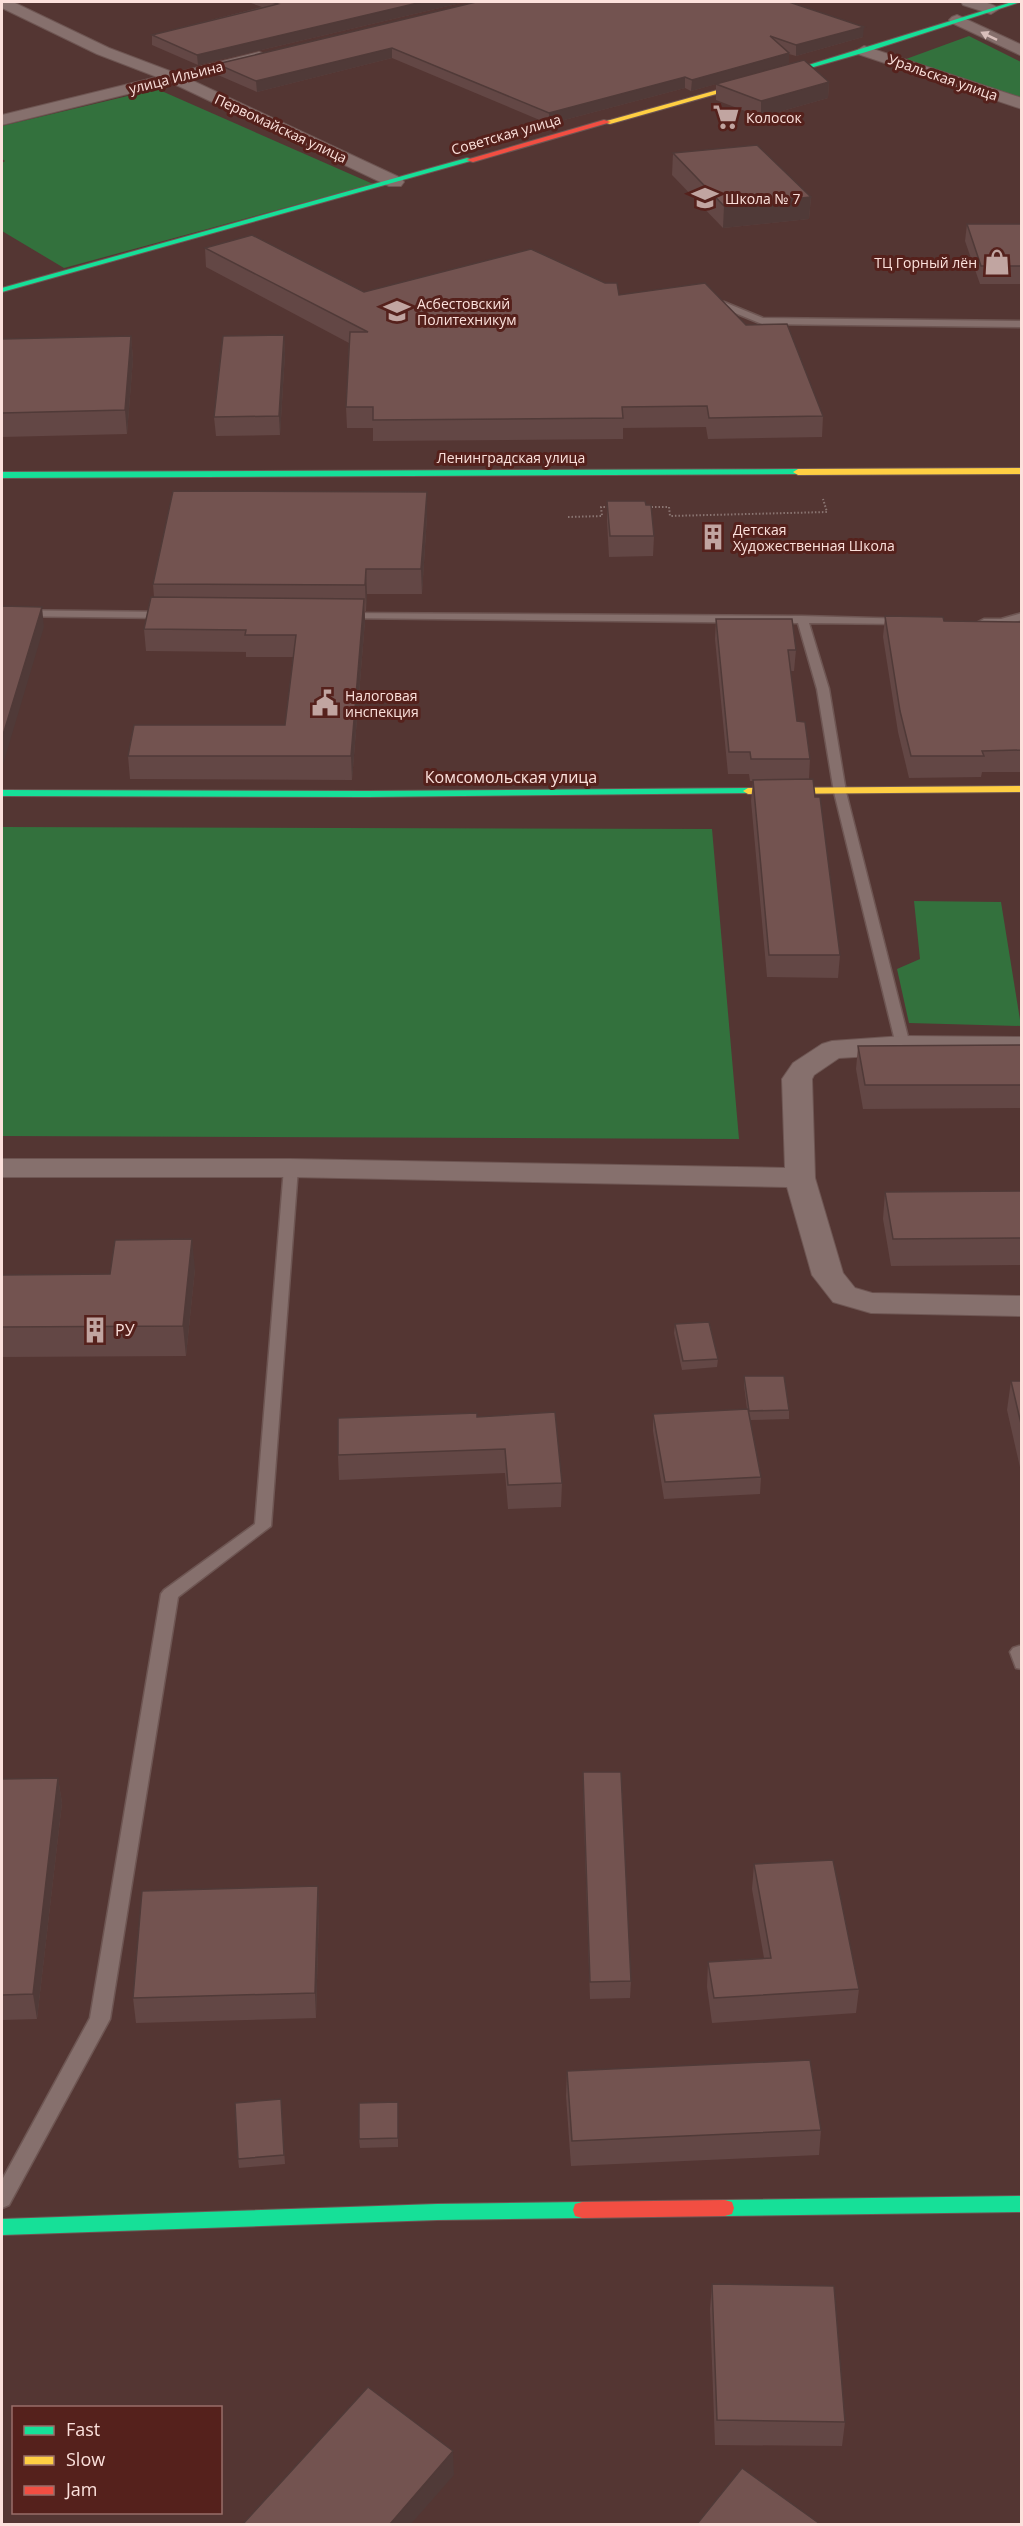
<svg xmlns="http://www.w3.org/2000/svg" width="1023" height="2526" font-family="'Open Sans',sans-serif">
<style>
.green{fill:#33713d}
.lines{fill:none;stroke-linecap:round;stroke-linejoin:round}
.lane-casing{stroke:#6e5653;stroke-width:3}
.street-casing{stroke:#6e5653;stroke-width:2}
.fast-casing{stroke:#6e5653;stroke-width:2}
.slow-casing{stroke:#6e5653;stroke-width:2}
.jam-casing{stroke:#6e5653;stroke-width:2}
.path{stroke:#8a7572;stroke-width:2;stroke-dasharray:1.5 2;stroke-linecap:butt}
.lane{fill:#86706d;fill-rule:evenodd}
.street{fill:#86706d;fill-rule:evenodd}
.fast{fill:#16e098;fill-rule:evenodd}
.slow{fill:#ffcf43;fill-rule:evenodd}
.jam{fill:#f24e42;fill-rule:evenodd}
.wall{fill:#634745}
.shaded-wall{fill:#503a38}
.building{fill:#735350;stroke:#503a38;stroke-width:1.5}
.oneway{fill:#d9bfbb}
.labels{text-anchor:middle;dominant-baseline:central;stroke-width:6;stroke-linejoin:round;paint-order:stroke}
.far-street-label{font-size:14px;fill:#fce1dc;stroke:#55211c}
.far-poi-label{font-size:14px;fill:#fce1dc;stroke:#55211c;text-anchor:start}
.street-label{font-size:16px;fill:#fce1dc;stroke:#55211c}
.poi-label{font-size:16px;fill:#fce1dc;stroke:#55211c;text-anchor:start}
</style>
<rect width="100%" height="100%" fill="#543633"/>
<g class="green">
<polygon points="969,36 1021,62 1021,98 906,59"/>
<polygon points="157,89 373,184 64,268 2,231 2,163 5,161 2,159 2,126"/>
<polygon points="2,827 712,829 739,1139 2,1136"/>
<polygon points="914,901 1001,902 1021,1026 909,1023 897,969 920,959"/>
</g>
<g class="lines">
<g class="lane-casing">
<g id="lane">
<polygon points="718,302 724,302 763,318 1022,321 1022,327 762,324 718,306"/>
<polygon points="2,610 168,612 174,615 168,618 2,616"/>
<polygon points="345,613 802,616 910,619 910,623 906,624 809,623 829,689 846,792 910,1045 908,1048 898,1048 896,1045 834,792 817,689 798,623 341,618 341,614"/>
<path d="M1022,613V620C1009,623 990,631 978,622L984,619H1001Z"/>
<polygon points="291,1164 298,1168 271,1526 178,1597 110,2019 9,2205 2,2208 2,2180 90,2018 161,1594 164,1590 255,1524 284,1168"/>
<polygon points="1019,1646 1022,1646 1022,1669 1016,1668 1010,1652 1013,1648"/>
</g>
</g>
<g class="street-casing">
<g id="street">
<polygon points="2,2 13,2 109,48 175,73 259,52 265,54 267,57 265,60 189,79 401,178 404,182 401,186 389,186 172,83 2,125 2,115 157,77 97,54 2,8"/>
<path d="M961,2C974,2 989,0 999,9L991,14L963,5Z"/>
<polygon points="957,15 1022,45 1022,56 952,23 949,20 952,17"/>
<polygon points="864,46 1022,98 1022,109 858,54 856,51"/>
<polygon points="903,1036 1022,1037 1022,1055 903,1054 839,1058 814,1075 812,1079 815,1178 843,1273 855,1288 872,1293 1022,1296 1022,1316 871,1313 833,1302 812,1275 787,1187 291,1177 2,1177 2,1159 291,1159 785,1168 782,1079 793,1063 822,1044 832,1041"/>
</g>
</g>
<g class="fast-casing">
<g id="fast">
<polygon points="1012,2 1020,2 866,52 789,74 786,72"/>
<polygon points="467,158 474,160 2,292 2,288"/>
<polygon points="798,469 803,472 801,474 2,478 2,472"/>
<polygon points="748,788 752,789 752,793 368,797 2,796 2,790 368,791"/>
<polygon points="1022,2196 1022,2212 725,2216 718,2214 716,2208 718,2202 725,2200"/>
<polygon points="582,2202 589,2204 591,2210 589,2216 582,2218 437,2220 2,2235 2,2219 437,2204"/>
</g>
</g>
<g class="slow-casing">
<g id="slow">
<polygon points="789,70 791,73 610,124 603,122"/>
<polygon points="1022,468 1022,474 798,475 793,472 798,469"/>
<polygon points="1022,786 1022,792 748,794 743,791 748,788"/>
</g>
</g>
<g class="jam-casing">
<g id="jam">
<polygon points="604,120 611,122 473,162 466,160"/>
<polygon points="725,2200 732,2202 734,2208 732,2214 725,2216 582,2218 575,2216 573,2210 575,2204 582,2202"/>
</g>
</g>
<g class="path">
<polyline points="648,507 669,507 670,516 827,512 823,499"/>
<polyline points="568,517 602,516 601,507 611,507"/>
</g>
<use href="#lane" class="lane"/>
<use href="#street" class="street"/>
<use href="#fast" class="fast"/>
<use href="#slow" class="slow"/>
<use href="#jam" class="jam"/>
</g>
<g class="wall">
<polygon points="248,2 465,2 198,65 152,45 152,35 262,7"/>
<polygon points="476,2 863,37 796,56 789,54 789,64 829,82 828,98 761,117 716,100 716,84 691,91 685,88 549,124 392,58 257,92 218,75 217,64"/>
<polygon points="673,153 811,197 809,219 723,228 672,175"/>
<polygon points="967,224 1022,224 1022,284 980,284 965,241"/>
<polygon points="205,248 364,292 619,295 823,416 822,437 708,439 706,427 623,428 623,439 373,441 373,428 347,428 346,407 349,343 206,267"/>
<polygon points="284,335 285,354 280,435 216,436 214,417"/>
<polygon points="131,336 133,359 127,434 2,437 2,339"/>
<polygon points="607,501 654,536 653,556 609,557 607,521"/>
<polygon points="427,516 422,594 367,594 366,611 365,611 365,621 352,780 130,779 128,756 285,725 293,657 246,657 246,652 146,651 144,629 154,597 153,584"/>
<polygon points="885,616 944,621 1022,622 1022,772 982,772 981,777 909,778 898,732 883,637"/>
<polygon points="716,619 796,650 794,671 790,671 797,721 810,759 809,779 840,955 838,978 767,977 751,801 753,781 750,781 749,774 728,774 715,639"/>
<polygon points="1022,1045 1022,1108 863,1109 856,1069 858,1046"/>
<polygon points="1022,1191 1022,1265 891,1266 883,1219 885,1192"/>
<polygon points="195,1269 186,1356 2,1357 2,1275 110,1274"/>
<polygon points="675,1324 718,1359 717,1367 682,1370 674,1333"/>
<polygon points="744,1376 789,1410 789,1419 750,1420 761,1477 760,1494 664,1499 653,1431 653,1414 747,1409 744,1385"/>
<polygon points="1011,1381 1022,1381 1022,1476 1007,1410"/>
<polygon points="477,1417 562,1483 561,1507 508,1509 505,1473 339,1480 338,1455"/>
<polygon points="583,1772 631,1981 630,1998 590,1999 583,1790"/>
<polygon points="58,1778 62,1803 37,2019 2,2020 2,1779"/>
<polygon points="754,1864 859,1989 856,2013 712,2023 707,1987 708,1962 764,1958 752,1889"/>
<polygon points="318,1886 319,1911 316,2018 136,2023 133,1998"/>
<polygon points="567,2071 821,2130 819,2155 571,2166 566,2096"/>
<polygon points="281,2099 285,2164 239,2168 238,2159"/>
<polygon points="398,2102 398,2147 360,2148 359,2139"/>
<polygon points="712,2284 845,2422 842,2446 715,2445 710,2309"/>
</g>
<g class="shaded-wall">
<polygon points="422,2 465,2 198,65 197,55"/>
<polygon points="864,27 863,37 796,56 796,45"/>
<polygon points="392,48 392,58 257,92 256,81"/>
<polygon points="789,53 789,64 691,91 692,80"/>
<polygon points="685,77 685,88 549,124 549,113"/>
<polygon points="829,82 828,98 761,117 761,101"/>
<polygon points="811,197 809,219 723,228 724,206"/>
<polygon points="284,335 285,354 280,435 279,416"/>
<polygon points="131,336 133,359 127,434 125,410"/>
<polygon points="427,492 427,516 422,594 421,569"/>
<polygon points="366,569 367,594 366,611 365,585"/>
<polygon points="364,599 365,621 352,780 351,756"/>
<polygon points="42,607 44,627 2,768 2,738"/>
<polygon points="192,1239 195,1269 186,1356 183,1326"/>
<polygon points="58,1778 62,1803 37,2019 33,1994"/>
<polygon points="318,1886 319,1911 316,2018 315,1993"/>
<polygon points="453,2451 454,2475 411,2524 390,2524"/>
</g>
<g class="building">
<polygon points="272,2 422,2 197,55 152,35 278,4"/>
<polygon points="476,2 789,2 864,27 796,45 770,36 789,53 692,80 685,77 549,113 392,48 256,81 217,64"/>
<polygon points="804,60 829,82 761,101 716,84"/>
<polygon points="757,145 811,197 724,206 673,153"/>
<polygon points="967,224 1022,224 1022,266 981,266"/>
<polygon points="252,235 364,292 531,249 605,283 617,283 619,295 705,283 746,325 787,324 823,416 709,418 707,406 622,407 623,418 373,420 373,407 346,407 350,332 368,332 205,248"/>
<polygon points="284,335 279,416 214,417 223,336"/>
<polygon points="131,336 125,410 2,413 2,339"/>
<polygon points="173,491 427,492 421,569 366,569 365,585 153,584"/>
<polygon points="607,501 645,501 646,505 651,505 654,536 610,536"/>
<polygon points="151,597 364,599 351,756 128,756 134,725 285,725 296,635 245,635 246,630 144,629"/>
<polygon points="2,606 42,607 2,738"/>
<polygon points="885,616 943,617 944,621 1022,622 1022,750 982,751 984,756 911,756 900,711"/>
<polygon points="716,619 792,619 796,650 788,650 797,721 805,722 810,759 751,759 750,752 729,752"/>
<polygon points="813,779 815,797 820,797 840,955 769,955 753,780"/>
<polygon points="1022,1045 1022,1085 865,1085 858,1046"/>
<polygon points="1022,1191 1022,1238 893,1239 885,1192"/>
<polygon points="192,1239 183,1326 2,1327 2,1275 110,1274 115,1240"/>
<polygon points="709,1322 718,1359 683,1361 675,1324"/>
<polygon points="744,1376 784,1376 789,1410 749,1411"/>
<polygon points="1011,1381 1022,1381 1022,1428"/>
<polygon points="748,1409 761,1477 665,1482 653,1414"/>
<polygon points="555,1412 562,1483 508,1485 505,1449 338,1455 338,1418 477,1413 477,1417"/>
<polygon points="583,1772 621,1772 631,1981 590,1982"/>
<polygon points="58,1778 33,1994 2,1995 2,1779"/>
<polygon points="833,1860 859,1989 714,1998 708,1962 771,1958 754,1864"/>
<polygon points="318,1886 315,1993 133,1998 142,1891"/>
<polygon points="810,2060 821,2130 572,2141 567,2071"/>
<polygon points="281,2099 284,2155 238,2159 235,2103"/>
<polygon points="398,2102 398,2138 359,2139 359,2103"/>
<polygon points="712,2284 834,2286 845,2422 717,2420"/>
<polygon points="368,2387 453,2451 390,2524 243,2524"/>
<polygon points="742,2468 820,2524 697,2524"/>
</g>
<defs><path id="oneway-solid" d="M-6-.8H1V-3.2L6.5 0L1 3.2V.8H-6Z" transform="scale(1.5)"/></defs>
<use class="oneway" href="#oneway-solid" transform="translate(989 36) rotate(-154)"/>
<defs>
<g id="supermarket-bare" transform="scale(2.07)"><path d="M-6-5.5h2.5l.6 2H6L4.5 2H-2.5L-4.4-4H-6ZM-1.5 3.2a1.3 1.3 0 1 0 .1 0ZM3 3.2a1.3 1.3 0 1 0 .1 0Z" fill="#c1a5a1" stroke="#55211c" stroke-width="2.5" paint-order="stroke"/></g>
<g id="school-bare" transform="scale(2.07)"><path d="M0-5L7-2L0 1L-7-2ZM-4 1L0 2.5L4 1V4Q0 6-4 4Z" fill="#c1a5a1" stroke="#55211c" stroke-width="2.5" paint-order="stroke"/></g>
<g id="shop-bare" transform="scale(2.07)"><path d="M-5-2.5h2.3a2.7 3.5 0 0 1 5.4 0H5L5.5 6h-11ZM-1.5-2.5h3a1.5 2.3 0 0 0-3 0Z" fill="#c1a5a1" stroke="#55211c" stroke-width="2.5" paint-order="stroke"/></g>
<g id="university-bare" transform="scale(2.07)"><path d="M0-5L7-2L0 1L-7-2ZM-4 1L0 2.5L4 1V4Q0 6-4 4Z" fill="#c1a5a1" stroke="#55211c" stroke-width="2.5" paint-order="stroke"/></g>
<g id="building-bare" transform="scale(2.07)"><path d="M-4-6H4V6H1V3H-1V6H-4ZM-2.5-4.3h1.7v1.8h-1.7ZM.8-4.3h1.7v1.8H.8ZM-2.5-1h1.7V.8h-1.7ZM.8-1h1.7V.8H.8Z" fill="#c1a5a1" stroke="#55211c" stroke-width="2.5" paint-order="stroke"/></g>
<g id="civic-bare" transform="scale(2.07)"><path d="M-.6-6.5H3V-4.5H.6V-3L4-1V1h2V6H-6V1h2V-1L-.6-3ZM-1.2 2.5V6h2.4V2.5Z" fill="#c1a5a1" stroke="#55211c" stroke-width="2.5" paint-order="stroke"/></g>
</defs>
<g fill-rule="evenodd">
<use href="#supermarket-bare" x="726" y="117"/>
<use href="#school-bare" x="705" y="198"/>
<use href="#shop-bare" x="997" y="262"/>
<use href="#university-bare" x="397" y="311"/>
<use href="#building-bare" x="713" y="537"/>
<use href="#civic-bare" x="325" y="703"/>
<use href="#building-bare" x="95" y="1330"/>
</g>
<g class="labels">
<g class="far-street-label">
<text transform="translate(176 77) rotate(-14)">улица Ильина</text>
<text transform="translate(943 77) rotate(19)">Уральская улица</text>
<text transform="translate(281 128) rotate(25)">Первомайская улица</text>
<text transform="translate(506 134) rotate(-16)">Советская улица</text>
<text x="511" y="457">Ленинградская улица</text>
</g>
<g class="far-poi-label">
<text x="746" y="117">Колосок</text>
<text x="725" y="198">Школа № 7</text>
<text x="977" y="262" text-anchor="end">ТЦ Горный лён</text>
<text x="417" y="303">Асбестовский<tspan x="417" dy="16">Политехникум</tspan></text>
<text x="733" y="529">Детская<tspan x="733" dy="16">Художественная Школа</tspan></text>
<text x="345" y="695">Налоговая<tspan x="345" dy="16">инспекция</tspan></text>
</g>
<g class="street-label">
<text x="511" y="777">Комсомольская улица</text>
</g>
<g class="poi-label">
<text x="115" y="1330">РУ</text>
</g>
</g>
<rect width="1023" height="2526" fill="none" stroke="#fce1dc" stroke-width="6"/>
<rect x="12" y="2406" width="210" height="108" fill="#55211c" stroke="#986e69" stroke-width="1.5"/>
<rect x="24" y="2426" width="30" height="9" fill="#16e098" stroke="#986e69" stroke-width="1.5"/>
<text x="66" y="2436" font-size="18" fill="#fce1dc">Fast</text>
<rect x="24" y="2456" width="30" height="9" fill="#ffcf43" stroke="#986e69" stroke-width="1.5"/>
<text x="66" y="2466" font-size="18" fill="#fce1dc">Slow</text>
<rect x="24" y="2486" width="30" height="9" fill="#f24e42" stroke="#986e69" stroke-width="1.5"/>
<text x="66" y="2496" font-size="18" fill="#fce1dc">Jam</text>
</svg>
